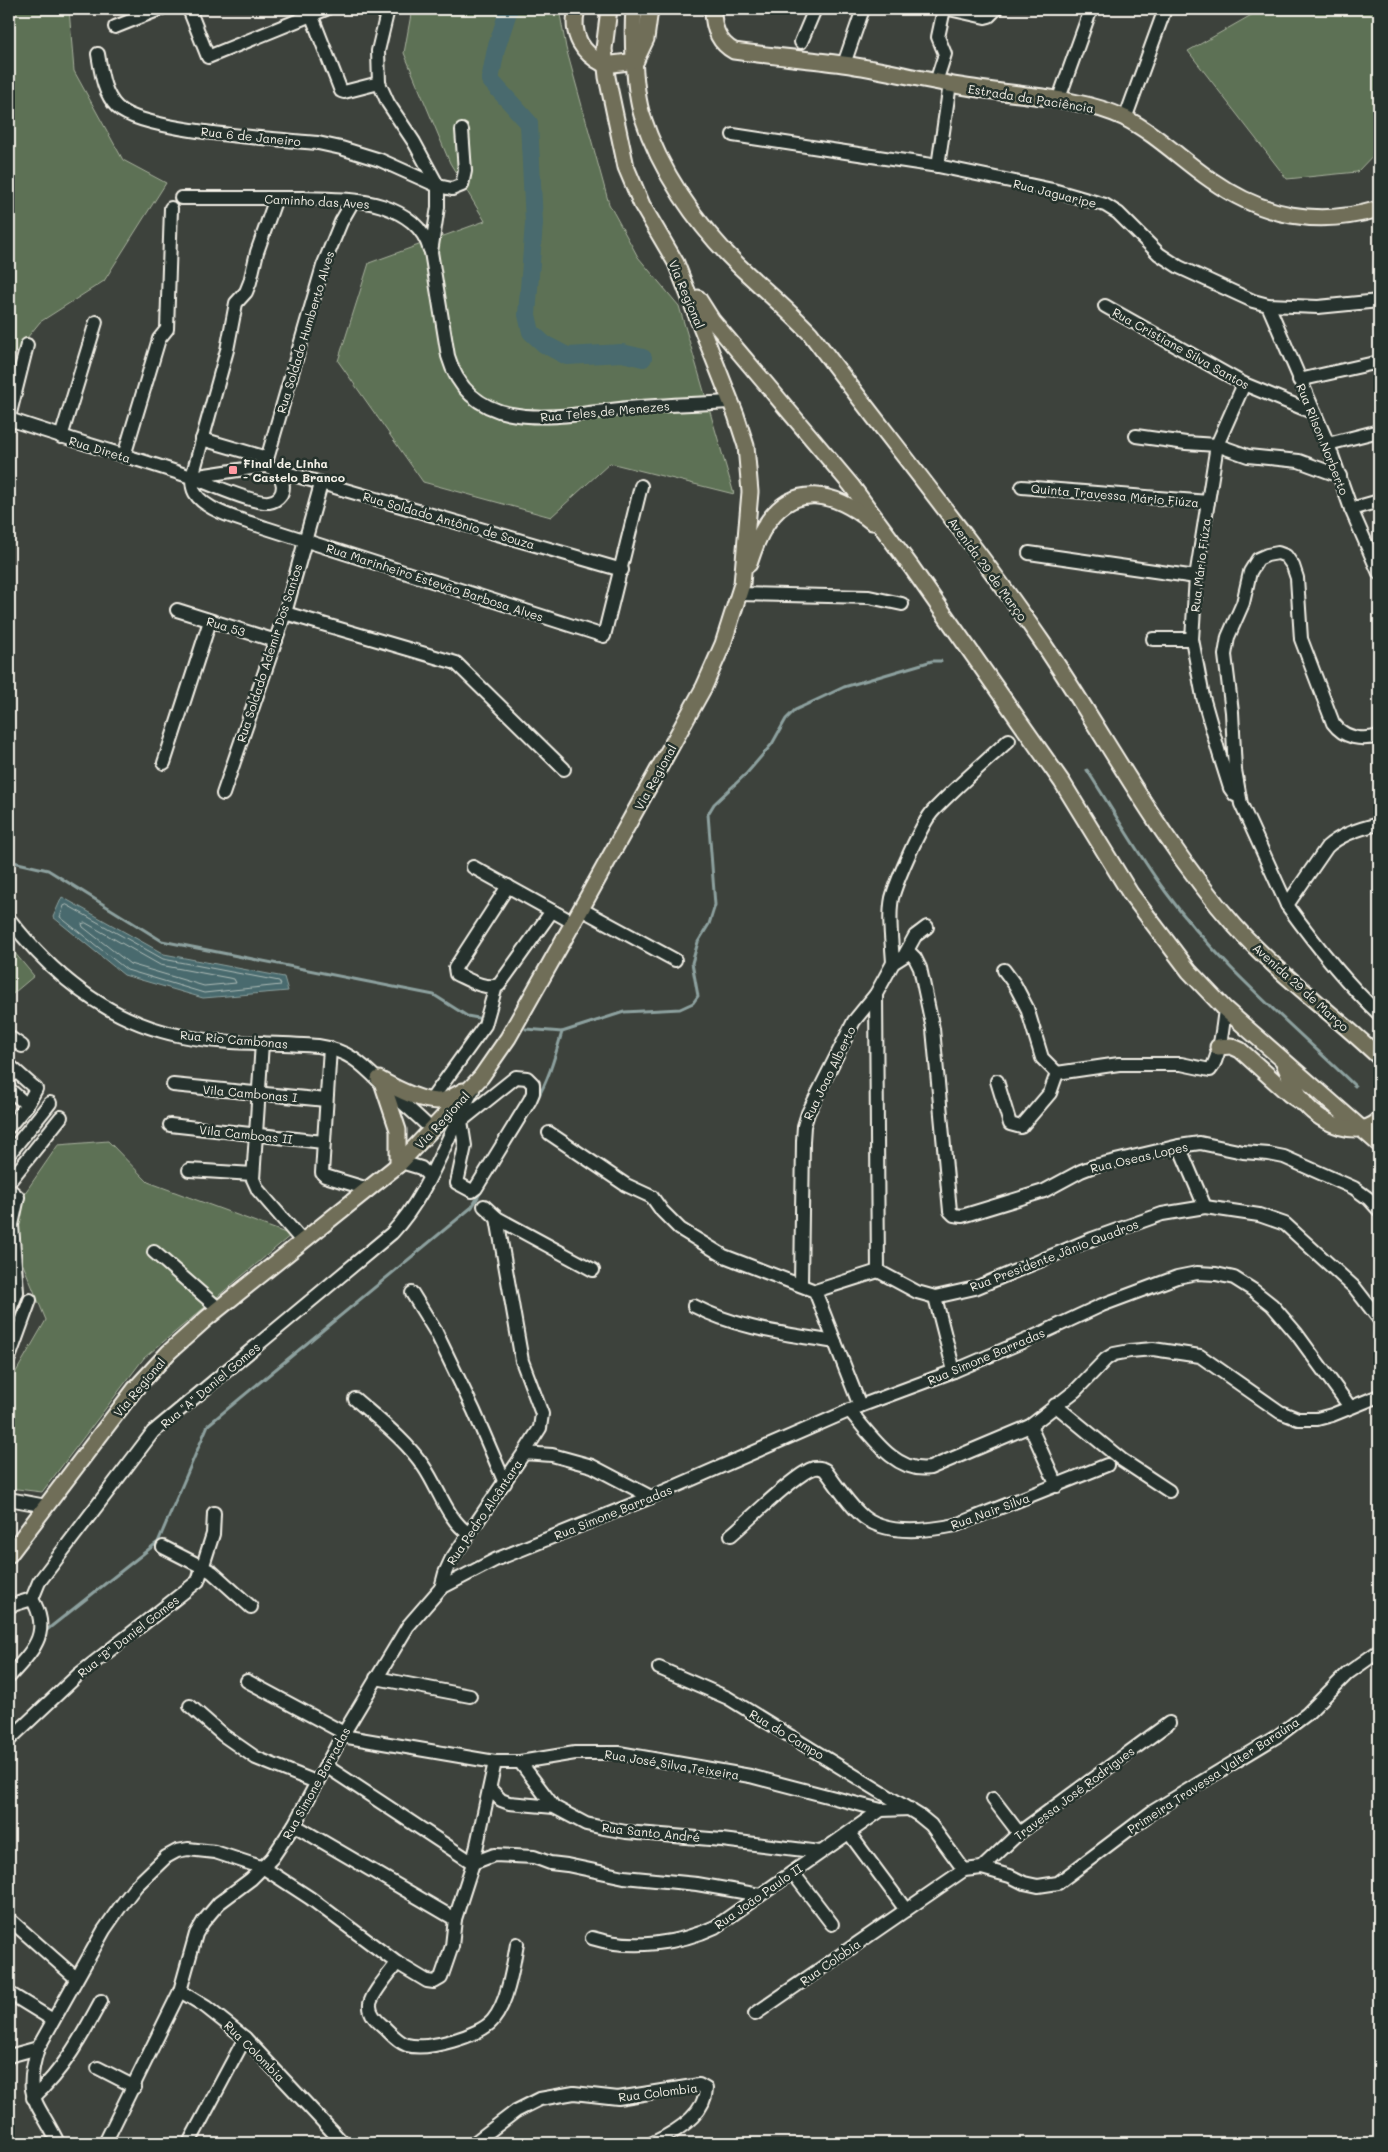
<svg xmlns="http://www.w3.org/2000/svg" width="1388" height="2152" font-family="Mali,sans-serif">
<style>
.green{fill:#5d7154;stroke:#a8b19e}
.water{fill:#486b6e;stroke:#8da19f}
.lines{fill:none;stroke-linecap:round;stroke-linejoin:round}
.shore{stroke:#afbbb7;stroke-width:1}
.stream{stroke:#8da19f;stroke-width:3}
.river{stroke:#486b6e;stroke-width:18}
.minor-casing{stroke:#f4f1e8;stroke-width:16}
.major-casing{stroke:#f4f1e8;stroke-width:19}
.minor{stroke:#26332d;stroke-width:12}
.major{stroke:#706e59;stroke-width:15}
.poi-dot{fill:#ff9aa2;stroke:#26332d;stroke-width:2}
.labels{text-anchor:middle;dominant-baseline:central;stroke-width:5;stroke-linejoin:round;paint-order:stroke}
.street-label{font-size:12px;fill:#f4f1e8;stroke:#26332d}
.poi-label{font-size:12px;font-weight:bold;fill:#f4f1e8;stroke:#26332d;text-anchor:start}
</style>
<rect width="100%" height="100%" fill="#3d423c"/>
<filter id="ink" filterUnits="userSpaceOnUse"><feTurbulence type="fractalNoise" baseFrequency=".02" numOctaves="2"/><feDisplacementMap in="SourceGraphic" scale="10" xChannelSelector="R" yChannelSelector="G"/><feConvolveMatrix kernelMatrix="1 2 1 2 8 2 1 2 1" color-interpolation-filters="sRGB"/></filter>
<g filter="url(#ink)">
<g class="green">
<polygon points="9,9 69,9 74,71 123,160 166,183 104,281 40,322 9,360"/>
<polygon points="412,9 561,9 560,14 566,48 609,204 638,257 679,306 734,494 610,463 551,517 423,482 338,361 369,263 485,221 450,163 404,53"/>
<polygon points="1262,9 1379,9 1379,149 1357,172 1287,179 1188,51"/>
<polygon points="9,946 34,976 9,997"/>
<polygon points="108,1141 148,1182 291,1235 144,1358 42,1492 9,1488 9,1384 46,1320 9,1231 9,1216 58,1145"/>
</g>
<polygon class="water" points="62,897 164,954 284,977 288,991 203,998 124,975 53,917"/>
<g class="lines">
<g class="shore">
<polygon points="67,905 163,959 279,981 281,985 204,993 127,970 60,917 64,906"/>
<polygon points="86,923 160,965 234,979 236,983 204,986 130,964 83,927 82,924"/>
</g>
<g class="stream">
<path d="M1087,770C1113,810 1137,853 1165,891C1218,964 1290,1023 1355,1086"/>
<polyline points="9,861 48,870 162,941 434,995 467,1016 478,1018"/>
<polyline points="526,1029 562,1032 624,1012 680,1009 693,1003 698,996 692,963 698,942 709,924 715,905 708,814 714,804 747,773 772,744 786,719 795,710 844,687 932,661 941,661"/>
<path d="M536,1101C549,1079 555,1056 562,1032"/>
<polyline points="43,1633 158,1542 208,1425 472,1207 482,1190"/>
</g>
<polyline class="river" points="509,9 496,49 490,80 529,123 534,223 527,315 531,332 544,344 567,356 622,353 643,358"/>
<g class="minor-casing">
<g id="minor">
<polyline points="189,9 208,57 326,9"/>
<path d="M388,9L378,51L379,83L388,103L414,142L438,186V207L431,252L448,356C472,439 563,415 628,408C662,405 697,404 731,402"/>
<polyline points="949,9 985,17 989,16 996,9"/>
<polyline points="311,14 341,91 344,92 379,83"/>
<polyline points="115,27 160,9"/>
<polyline points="801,42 815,9"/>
<path d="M98,54C101,71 103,93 117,107C142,132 278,139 318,143L341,148L380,160L438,186L452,189L462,185L465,171L462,130"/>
<polyline points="844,64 863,9"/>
<polyline points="936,82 945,54 938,37 944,9"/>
<polyline points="1058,101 1091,9"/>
<polyline points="1125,119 1165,9"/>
<polyline points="733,135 938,166 1053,190 1105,205 1118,213 1159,254 1179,267 1253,301 1268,305 1318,307 1379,301"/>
<polyline points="938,166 950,84"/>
<path d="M181,198C221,198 262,198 302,198C328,199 357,198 382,206C405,214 423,226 430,250"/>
<path d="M276,198L257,252L250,282L246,292L236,303L227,350L192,477C192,482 192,488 195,493C206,512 246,521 266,528L604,636L641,486"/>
<polyline points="1268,305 1328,444 1351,509 1379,573"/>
<polyline points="1105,306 1244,384 1312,412"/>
<polyline points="1299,380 1379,362"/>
<polyline points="9,417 27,345"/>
<path d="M9,419C70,440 133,457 194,478C210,484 254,504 269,502C289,499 287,471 265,466L192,477"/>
<polyline points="1136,436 1186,443 1217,445 1248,456 1299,461 1340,476"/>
<polyline points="61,437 96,322"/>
<polyline points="202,439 267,458"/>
<polyline points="1328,444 1379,431"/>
<polyline points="124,456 159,339 167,329 171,208"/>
<polyline points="265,466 323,266 341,222 353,201"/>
<polyline points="276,470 622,570"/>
<polyline points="1022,487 1208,502"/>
<polyline points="1351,509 1379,501"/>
<polyline points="1029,553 1196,577"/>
<polyline points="740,594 869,597 902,604"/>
<polyline points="177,610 276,641"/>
<polyline points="285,613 456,663 564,769"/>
<polyline points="1153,639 1192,639"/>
<polyline points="164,763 210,621"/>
<polyline points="223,794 285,613 321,484"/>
<polyline points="1235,795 1230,788 1219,753 1203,697 1192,639 1196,577 1217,445 1244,384"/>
<path d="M1379,824C1361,828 1341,834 1327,847L1287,905C1315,944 1344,981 1379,1014"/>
<polyline points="473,867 574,923"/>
<path d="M508,886L455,968L456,974C469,980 485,990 499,985L552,911"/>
<path d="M1287,905L1241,804L1235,770L1232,712L1225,655L1228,637L1243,603L1250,572L1258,559L1267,555L1278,553L1286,556L1293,566L1297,578L1301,639L1333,723C1344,738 1361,741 1379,736"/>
<polyline points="581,909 675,960"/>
<path d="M9,919C53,976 110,1022 182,1036C226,1045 273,1042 318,1046C353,1051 365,1068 389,1091C404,1104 418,1116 432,1130"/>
<polyline points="908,951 915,958 920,968 933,1029 950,1211 954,1215 962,1216 1044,1191 1081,1171 1094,1166 1179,1146 1200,1143 1243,1152 1269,1154 1284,1157 1354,1188 1369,1199 1379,1210"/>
<path d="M893,963C892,942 888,918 892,898C897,880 921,824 933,811C957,786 984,763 1009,740"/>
<polyline points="1004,970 1015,985 1027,1008 1042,1058 1057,1073"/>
<polyline points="876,994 878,1271 917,1292 935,1297 975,1288 1092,1239 1162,1214 1205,1207 1259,1215 1285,1224 1355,1288 1379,1319"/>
<polyline points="9,1037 22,1046"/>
<polyline points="262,1043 253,1179 258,1190 302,1241"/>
<polyline points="330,1048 322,1173 325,1176 368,1189"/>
<polyline points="9,1065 36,1089 27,1105 9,1127"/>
<path d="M1057,1073L1119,1064H1181L1210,1070C1220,1059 1223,1025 1225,1009"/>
<polyline points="997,1081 1010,1124 1021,1127 1050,1093 1057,1073"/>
<polyline points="173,1085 326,1100"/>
<polyline points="9,1089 27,1105"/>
<polyline points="431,1100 485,1025 496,986"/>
<polyline points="456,1119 461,1121 516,1077 527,1078 533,1084 533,1093 530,1100 476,1188 472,1191 457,1183 465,1146 461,1121"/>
<polyline points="170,1125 323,1142"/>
<polyline points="549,1133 626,1185 652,1197 662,1211 680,1229 724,1256 815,1291 878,1271"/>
<polyline points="1179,1146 1205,1207"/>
<polyline points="9,1154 50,1103"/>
<polyline points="401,1162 421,1168 429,1176"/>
<polyline points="189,1170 253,1174"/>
<polyline points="9,1182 61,1117"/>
<polyline points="9,1189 18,1197 12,1225 17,1292 9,1312"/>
<polyline points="484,1206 497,1218 593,1270"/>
<polyline points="497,1218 522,1361 542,1414 540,1428 524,1453"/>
<polyline points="154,1252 218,1308"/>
<polyline points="801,1285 803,1141 804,1126 808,1113 854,1021 876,994 893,963 904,956 915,936 927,927"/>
<polyline points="815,1291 860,1406"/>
<polyline points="412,1293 436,1332 474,1411 505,1483"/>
<polyline points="935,1297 954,1371"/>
<path d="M694,1306C738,1329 787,1334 835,1342"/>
<polyline points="9,1358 30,1300"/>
<path d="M355,1399C379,1420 406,1440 424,1467C439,1489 447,1519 469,1534"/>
<polyline points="1055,1405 1122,1460 1169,1491"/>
<path d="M849,1410C870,1434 895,1474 930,1468L1030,1426L1075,1391L1106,1359L1114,1354L1130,1351L1153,1349L1200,1356L1280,1412L1298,1419H1317L1332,1415L1379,1396"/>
<polyline points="1030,1426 1057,1486"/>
<polyline points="9,1499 46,1506"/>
<path d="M731,1535C748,1521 796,1473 814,1468C819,1467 822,1468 825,1470C836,1484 846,1501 859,1513C882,1537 927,1531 956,1525L1107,1465"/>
<polyline points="163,1547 212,1572 251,1607"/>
<polyline points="441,1588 445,1573 451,1560 524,1453 552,1455 592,1466 651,1497"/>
<path d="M9,1606L32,1599L39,1582L153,1432L392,1233C429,1194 446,1137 473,1090"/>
<polyline points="659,1668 728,1698 920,1816 931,1825 964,1870"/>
<path d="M9,1677C31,1652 53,1634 32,1599"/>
<polyline points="376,1678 470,1696"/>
<polyline points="247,1681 344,1733"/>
<polyline points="190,1706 223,1735 256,1758 316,1782"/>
<polyline points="342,1736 495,1762 520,1762 575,1753 619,1753 750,1776 881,1810"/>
<polyline points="9,1740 78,1675 198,1581 213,1534 214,1513"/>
<polyline points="520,1762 554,1807"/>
<polyline points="326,1766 473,1863"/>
<polyline points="490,1789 501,1800 509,1803 554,1807 586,1824 604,1828 626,1832 722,1840 820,1852"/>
<polyline points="993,1799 1019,1833"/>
<polyline points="294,1825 455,1919"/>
<polyline points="849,1833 906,1910"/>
<polyline points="473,1863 494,1855 534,1857 550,1863 567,1865 624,1877 697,1884 760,1895"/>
<polyline points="982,1868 1010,1876 1024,1883 1038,1886 1058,1883 1152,1812 1279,1735 1307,1714 1348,1673 1379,1651"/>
<polyline points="793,1873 832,1924"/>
<polyline points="9,1919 76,1978"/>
<path d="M592,1938C631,1950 679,1944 715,1927L881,1810L910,1809"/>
<path d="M397,1963C390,1973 372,1993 370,2004C369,2014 377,2021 383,2026C390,2033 398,2042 407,2045C427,2051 480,2036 493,2020C508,2002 513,1966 517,1944"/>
<polyline points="180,1991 206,2007 245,2038 343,2143"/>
<polyline points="9,1993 53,2020"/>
<polyline points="755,2014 964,1870 982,1868 1019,1833 1169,1723"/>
<polyline points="9,2056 38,2048"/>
<polyline points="98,2068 135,2087"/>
<path d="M33,2098C64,2069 81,2038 101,2001"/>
<path d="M58,2143C38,2101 22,2099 38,2048L104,1930L120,1907L136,1886L166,1857L177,1851L188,1849L215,1852L264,1868L310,1898L397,1963L427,1981L434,1982L441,1978L452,1946L455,1919L473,1863L495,1762"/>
<polyline points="105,2143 180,1991 196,1934 203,1922 219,1903 251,1879 272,1858 294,1825 342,1736 408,1626 441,1588 495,1560 651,1497 860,1406 954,1371 1029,1339 1102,1305 1177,1277 1197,1273 1216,1274 1234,1278 1253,1290 1272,1305 1296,1333 1350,1407"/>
<polyline points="189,2143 245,2038"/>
<path d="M474,2143L516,2111L540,2099L574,2093L618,2098L699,2085L706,2089C705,2115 674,2133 653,2143"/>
</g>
</g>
<g class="major-casing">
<g id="major">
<path d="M577,9C570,35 583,54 605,65L636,61"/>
<path d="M634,9C632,36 634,89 642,115C660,171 696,224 738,265C762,288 787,309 810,333C887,436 969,536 1042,642C1106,736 1159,840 1235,926C1278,974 1332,1012 1379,1057"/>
<path d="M713,9C713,26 717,42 734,51C770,56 807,59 843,64C887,70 930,82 973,88C1022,96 1080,97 1125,118C1156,134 1182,160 1211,180C1264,217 1317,227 1379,209"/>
<polyline points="636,60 646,39 650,9"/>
<polyline points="698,298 712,320 851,485 912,568 1062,782 1130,893 1189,971 1225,1009 1379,1144"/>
<path d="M749,564C753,552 757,539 764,528C792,480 835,492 872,522"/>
<polyline points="1218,1047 1231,1046 1240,1050 1289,1094 1301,1102"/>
<path d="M1284,1063C1290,1077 1296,1093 1306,1105C1321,1123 1359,1140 1379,1120"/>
<path d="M379,1079C395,1088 426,1105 445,1100C452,1098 457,1094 463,1091"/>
<polyline points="383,1085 398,1130 398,1165"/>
<polyline points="9,1555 135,1389 169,1352 207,1318 398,1165 481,1077 508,1038 581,909 704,687 723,644 742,584 750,492 746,446 736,415 676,263 642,205 626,167 607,77 604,49 609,9"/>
</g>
</g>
<use href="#minor" class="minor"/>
<use href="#major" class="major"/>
</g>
</g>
<rect class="poi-dot" x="228" y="465" width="10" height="10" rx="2.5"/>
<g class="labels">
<g class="street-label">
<text transform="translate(1031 98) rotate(9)">Estrada da Paciência</text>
<text transform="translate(251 136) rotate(6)">Rua 6 de Janeiro</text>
<text transform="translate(1055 193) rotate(14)">Rua Jaguaripe</text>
<text transform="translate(317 201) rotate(3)">Caminho das Aves</text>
<text transform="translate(687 294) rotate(67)">Via Regional</text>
<text transform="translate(305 332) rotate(-73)">Rua Soldado Humberto Alves</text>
<text transform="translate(1181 348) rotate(29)">Rua Cristiane Silva Santos</text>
<text transform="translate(605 411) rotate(-5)">Rua Teles de Menezes</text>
<text transform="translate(1323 439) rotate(68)">Rua Rilson Norberto</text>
<text transform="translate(100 449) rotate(17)">Rua Direta</text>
<text transform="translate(1115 495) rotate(5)">Quinta Travessa Mário Fiúza</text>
<text transform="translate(449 520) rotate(16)">Rua Soldado Antônio de Souza</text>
<text transform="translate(1200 565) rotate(-83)">Rua Mário Fiúza</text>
<text transform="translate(988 569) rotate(54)">Avenida 29 de Março</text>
<text transform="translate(435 582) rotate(18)">Rua Marinheiro Estevão Barbosa Alves</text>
<text transform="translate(226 626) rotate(17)">Rua 53</text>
<text transform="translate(269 653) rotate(-72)">Rua Soldado Ademir Dos Santos</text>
<text transform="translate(655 777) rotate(-61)">Via Regional</text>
<text transform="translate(1301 987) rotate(42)">Avenida 29 de Março</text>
<text transform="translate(234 1039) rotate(5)">Rua Rio Cambonas</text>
<text transform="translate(829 1073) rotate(-64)">Rua Joao Alberto</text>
<text transform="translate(250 1093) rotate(5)">Vila Cambonas I</text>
<text transform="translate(442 1120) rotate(-47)">Via Regional</text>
<text transform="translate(246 1134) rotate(6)">Vila Camboas II</text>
<text transform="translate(1139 1157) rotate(-13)">Rua Oseas Lopes</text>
<text transform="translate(1054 1255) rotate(-21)">Rua Presidente Jânio Quadros</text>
<text transform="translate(986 1356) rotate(-23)">Rua Simone Barradas</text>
<text transform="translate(210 1385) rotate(-40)">Rua "A" Daniel Gomes</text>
<text transform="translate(139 1387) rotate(-50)">Via Regional</text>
<text transform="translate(990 1511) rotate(-20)">Rua Nair Silva</text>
<text transform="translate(484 1512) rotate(-56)">Rua Pedro Alcântara</text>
<text transform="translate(613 1512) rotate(-22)">Rua Simone Barradas</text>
<text transform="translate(128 1636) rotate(-38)">Rua "B" Daniel Gomes</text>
<text transform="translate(787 1734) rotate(31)">Rua do Campo</text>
<text transform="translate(672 1764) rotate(9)">Rua José Silva Teixeira</text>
<text transform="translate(1213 1775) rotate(-33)">Primeira Travessa Valter Baraúna</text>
<text transform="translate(316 1783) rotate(-61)">Rua Simone Barradas</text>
<text transform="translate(1074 1793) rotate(-37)">Travessa José Rodrigues</text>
<text transform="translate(651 1832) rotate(6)">Rua Santo André</text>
<text transform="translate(758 1896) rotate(-35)">Rua João Paulo II</text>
<text transform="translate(830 1962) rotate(-35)">Rua Colobia</text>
<text transform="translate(255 2051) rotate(45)">Rua Colombia</text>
<text transform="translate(658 2092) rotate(-7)">Rua Colombia</text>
</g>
<g class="poi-label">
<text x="243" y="463">Final de Linha<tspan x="243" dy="14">- Castelo Branco</tspan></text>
</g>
</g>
<rect width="1388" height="2152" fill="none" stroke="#26332d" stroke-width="30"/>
<rect x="15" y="15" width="1358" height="2122" fill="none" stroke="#f4f1e8" stroke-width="2" filter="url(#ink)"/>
</svg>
